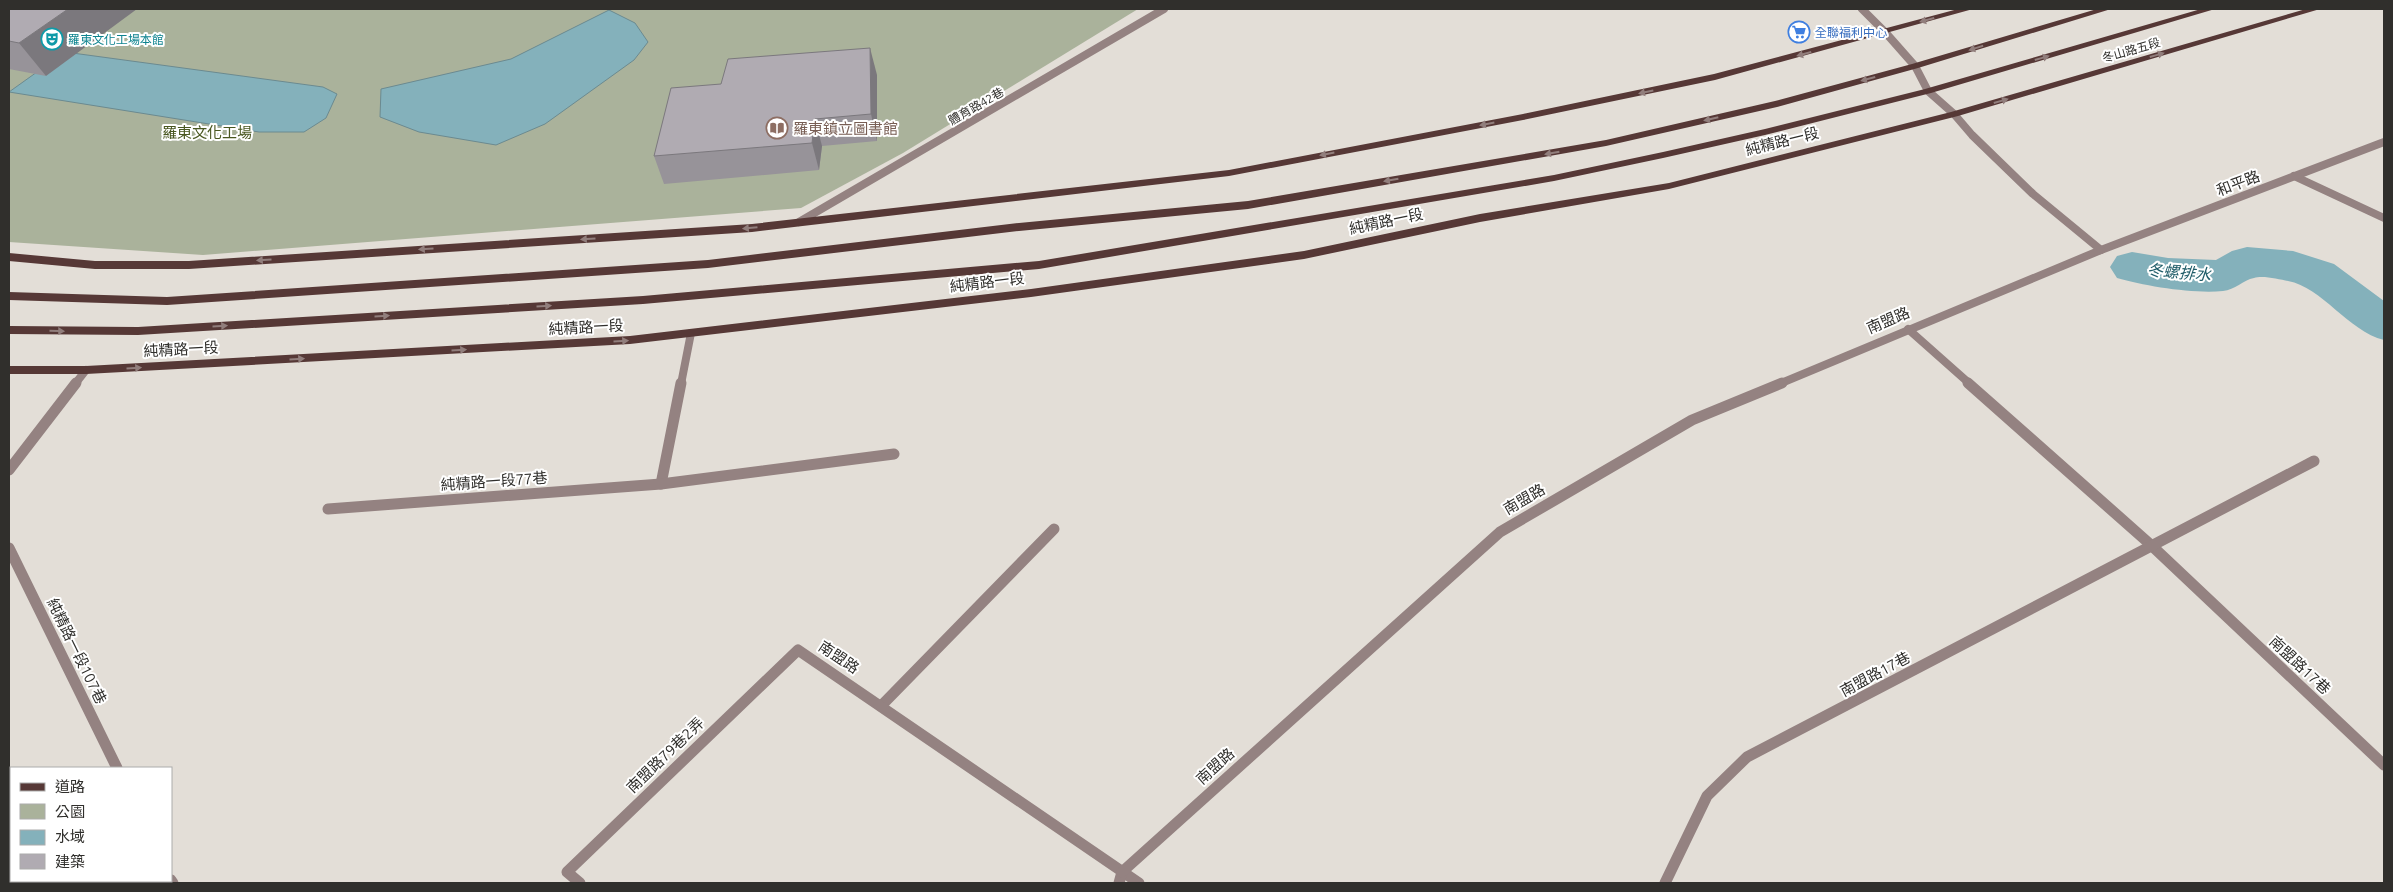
<svg xmlns="http://www.w3.org/2000/svg" width="2393" height="892" font-family="Ubuntu,'Noto Sans TC',sans-serif">
<style>
.green{fill:#aab29b}
.water{fill:#84b1bb;stroke:#6b8a90}
.lines{fill:none;stroke-linecap:round;stroke-linejoin:round}
.canal{fill:#84b1bb;fill-rule:evenodd}
.lane-far1{stroke:#948281;stroke-width:8}
.lane{stroke:#948281;stroke-width:11}
.street-far1{stroke:#948281;stroke-width:8}
.street{stroke:#948281;stroke-width:11}
.primary{fill:#563836;fill-rule:evenodd}
.wall{fill:#979399}
.shaded-wall{fill:#7b787d}
.building{fill:#b0abb2;stroke:#7b787d}
.oneway{fill:#917e7c}
.labels{text-anchor:middle;dominant-baseline:central;stroke-width:4;stroke-linejoin:round;paint-order:stroke}
.far-shop-label{font-size:12px;fill:#366cbe;stroke:#fff;text-anchor:start}
.far-culture-label{font-size:12px;fill:#0d838f;stroke:#fff;text-anchor:start}
.far-street-label{font-size:12px;fill:#302f2c;stroke:#fff}
.education-label{font-size:15px;fill:#785e54;stroke:#fff;text-anchor:start}
.park-label{font-size:15px;fill:#495720;stroke:#fff}
.street-label{font-size:15px;fill:#302f2c;stroke:#fff}
.water-label{font-size:16px;font-style:italic;fill:#1f5c68;stroke:#fff}
</style>
<rect width="100%" height="100%" fill="#e3ded7"/>
<polygon class="green" points="9,9 1138,9 903,153 801,208 203,255 9,242"/>
<g class="water">
<polygon points="609,10 635,23 648,42 634,60 545,124 496,145 419,132 380,117 381,89 511,59"/>
<polygon points="65,52 323,87 337,94 326,118 304,132 259,132 9,92"/>
</g>
<g class="lines">
<path class="canal" d="M2247,247L2293,251L2334,264L2384,301V340C2348,331 2322,287 2288,281C2279,279 2262,275 2254,278C2243,280 2235,290 2223,291C2193,294 2145,286 2117,278L2110,267L2117,256L2132,252L2168,258L2216,260L2232,251Z"/>
<g class="lane-far1">
<polyline points="1862,9 1885,32"/>
<polyline points="2294,176 2384,218"/>
<polyline points="799,222 1164,9"/>
<polyline points="1908,329 1970,384"/>
<polyline points="75,384 86,370"/>
<polyline points="681,384 691,333"/>
</g>
<g class="lane">
<polyline points="1968,383 2151,545 2384,765"/>
<polyline points="9,470 76,383"/>
<polyline points="661,484 681,383"/>
<polyline points="328,509 661,484 894,454"/>
<polyline points="9,548 117,768"/>
<polyline points="881,706 1054,529"/>
<polyline points="171,880 173,883"/>
<polyline points="580,883 567,872 798,650 1139,883"/>
<polyline points="1119,883 1122,872"/>
<polyline points="1665,883 1707,796 1747,757 2314,461"/>
</g>
<g class="street-far1">
<polyline points="2101,250 2384,142"/>
<polyline points="1779,384 2101,250 2033,194 1972,135 1954,114 1928,91 1915,66 1885,32"/>
</g>
<polyline class="street" points="1122,872 1500,532 1692,420 1782,383"/>
<g class="primary">
<polygon points="1958,9 1973,9 1715,80 1523,120 1229,176 752,232 189,269 95,269 9,261 9,253 95,261 189,261 752,224 1229,170 1523,114 1714,74"/>
<polygon points="2097,9 2111,9 1918,68 1777,107 1606,146 1248,209 1019,231 708,268 167,305 9,300 9,292 167,297 708,260 1019,223 1248,201 1606,140 1775,101 1912,64"/>
<polygon points="2201,9 2215,9 1931,93 1765,135 1663,158 1554,181 1039,269 643,304 138,335 9,334 9,326 138,327 643,296 1039,261 1554,175 1663,152 1765,129 1925,89"/>
<polygon points="2306,9 2320,9 1958,116 1669,189 1480,222 1304,259 1031,297 630,344 86,374 9,374 9,366 86,366 630,336 1031,289 1304,251 1480,214 1669,183 1951,112"/>
</g>
</g>
<g class="wall">
<polygon points="9,9 46,76 9,69"/>
<polygon points="877,75 877,141 822,146 819,170 664,184 654,156"/>
</g>
<g class="shaded-wall">
<polygon points="68,9 137,9 46,76 19,43"/>
<polygon points="870,48 877,75 877,141 871,114"/>
<polygon points="815,119 822,146 819,170 812,143"/>
</g>
<g class="building">
<polygon points="9,9 68,9 19,43 9,41"/>
<polygon points="870,48 871,114 815,119 812,143 654,156 671,88 721,84 728,59"/>
</g>
<defs><path id="oneway-solid" d="M-6-.8H1V-3.2L6.5 0L1 3.2V.8H-6Z" transform="scale(1.25)"/></defs>
<g class="oneway">
<use href="#oneway-solid" transform="translate(1927 20) rotate(165)"/>
<use href="#oneway-solid" transform="translate(1976 48) rotate(163)"/>
<use href="#oneway-solid" transform="translate(1804 54) rotate(165)"/>
<use href="#oneway-solid" transform="translate(2157 55) rotate(-16)"/>
<use href="#oneway-solid" transform="translate(2042 58) rotate(-16)"/>
<use href="#oneway-solid" transform="translate(1868 79) rotate(165)"/>
<use href="#oneway-solid" transform="translate(1646 92) rotate(168)"/>
<use href="#oneway-solid" transform="translate(2001 101) rotate(-16)"/>
<use href="#oneway-solid" transform="translate(1711 119) rotate(167)"/>
<use href="#oneway-solid" transform="translate(1487 124) rotate(169)"/>
<use href="#oneway-solid" transform="translate(1552 153) rotate(170)"/>
<use href="#oneway-solid" transform="translate(1327 154) rotate(169)"/>
<use href="#oneway-solid" transform="translate(1391 180) rotate(170)"/>
<use href="#oneway-solid" transform="translate(750 228) rotate(175)"/>
<use href="#oneway-solid" transform="translate(588 239) rotate(176)"/>
<use href="#oneway-solid" transform="translate(426 249) rotate(176)"/>
<use href="#oneway-solid" transform="translate(264 260) rotate(176)"/>
<use href="#oneway-solid" transform="translate(544 306) rotate(-3)"/>
<use href="#oneway-solid" transform="translate(382 316) rotate(-3)"/>
<use href="#oneway-solid" transform="translate(220 326) rotate(-3)"/>
<use href="#oneway-solid" transform="translate(57 331) rotate(1)"/>
<use href="#oneway-solid" transform="translate(621 341) rotate(-3)"/>
<use href="#oneway-solid" transform="translate(459 350) rotate(-3)"/>
<use href="#oneway-solid" transform="translate(297 359) rotate(-3)"/>
<use href="#oneway-solid" transform="translate(134 368) rotate(-3)"/>
</g>
<defs>
<g id="supermarket-ring" transform="scale(1.125)"><circle r="9.5" fill="#fff" stroke="#3f7fe0" stroke-width="1.5"/><path d="M-6-5.5h2.5l.6 2H6L4.5 2H-2.5L-4.4-4H-6ZM-1.5 3.2a1.3 1.3 0 1 0 .1 0ZM3 3.2a1.3 1.3 0 1 0 .1 0Z" fill="#3f7fe0"/></g>
<g id="theatre-ring" transform="scale(1.125)"><circle r="9.5" fill="#fff" stroke="#0f9aa8" stroke-width="1.5"/><path d="M-5-5.5Q0-4 5-5.5V0Q5 5 0 6Q-5 5-5 0ZM-3.3-2.5H-1v1.5H-3.3ZM1-2.5H3.3v1.5H1ZM-2.8 1Q0 5.5 2.8 1Z" fill="#0f9aa8"/></g>
<g id="library-ring" transform="scale(1.125)"><circle r="9.5" fill="#fff" stroke="#8d6e63" stroke-width="1.5"/><path d="M-6-4Q-3-5.5-.7-3.5V5Q-3 3-6 4ZM6-4Q3-5.5 .7-3.5V5Q3 3 6 4Z" fill="#8d6e63"/></g>
</defs>
<g fill-rule="evenodd">
<use href="#supermarket-ring" x="1799" y="32"/>
<use href="#theatre-ring" x="52" y="39"/>
<use href="#library-ring" x="777" y="128"/>
</g>
<g class="labels">
<g class="far-shop-label">
<text x="1815" y="32">全聯福利中心</text>
</g>
<g class="far-culture-label">
<text x="68" y="39">羅東文化工場本館</text>
</g>
<g class="far-street-label">
<text transform="translate(2131 50) rotate(-16)">冬山路五段</text>
<text transform="translate(976 106) rotate(-30)">體育路42巷</text>
</g>
<g class="education-label">
<text x="793" y="128">羅東鎮立圖書館</text>
</g>
<g class="park-label">
<text x="207" y="132">羅東文化工場</text>
</g>
<g class="street-label">
<text transform="translate(1782 141) rotate(-14)">純精路一段</text>
<text transform="translate(2238 183) rotate(-21)">和平路</text>
<text transform="translate(1386 221) rotate(-12)">純精路一段</text>
<text transform="translate(987 282) rotate(-7)">純精路一段</text>
<text transform="translate(1888 320) rotate(-23)">南盟路</text>
<text transform="translate(586 327) rotate(-3)">純精路一段</text>
<text transform="translate(181 349) rotate(-3)">純精路一段</text>
<text transform="translate(494 481) rotate(-4)">純精路一段77巷</text>
<text transform="translate(1524 499) rotate(-30)">南盟路</text>
<text transform="translate(77 651) rotate(64)">純精路一段107巷</text>
<text transform="translate(839 657) rotate(34)">南盟路</text>
<text transform="translate(2300 665) rotate(43)">南盟路17巷</text>
<text transform="translate(1875 674) rotate(-28)">南盟路17巷</text>
<text transform="translate(665 755) rotate(-44)">南盟路79巷2弄</text>
<text transform="translate(1215 766) rotate(-42)">南盟路</text>
</g>
<g class="water-label">
<text transform="translate(2179 272) rotate(5)">冬螺排水</text>
</g>
</g>
<rect width="2393" height="892" fill="none" stroke="#302f2c" stroke-width="20"/>
<rect x="10" y="767" width="162" height="115" fill="#ffffff" stroke="#acacab"/>
<rect x="20" y="783" width="25" height="8" fill="#563836" stroke="#acacab"/>
<text x="55" y="792" font-size="15" fill="#302f2c">道路</text>
<rect x="20" y="804" width="25" height="15" fill="#aab29b" stroke="#acacab"/>
<text x="55" y="817" font-size="15" fill="#302f2c">公園</text>
<rect x="20" y="830" width="25" height="15" fill="#84b1bb" stroke="#acacab"/>
<text x="55" y="842" font-size="15" fill="#302f2c">水域</text>
<rect x="20" y="854" width="25" height="15" fill="#b0abb2" stroke="#acacab"/>
<text x="55" y="867" font-size="15" fill="#302f2c">建築</text>
</svg>
